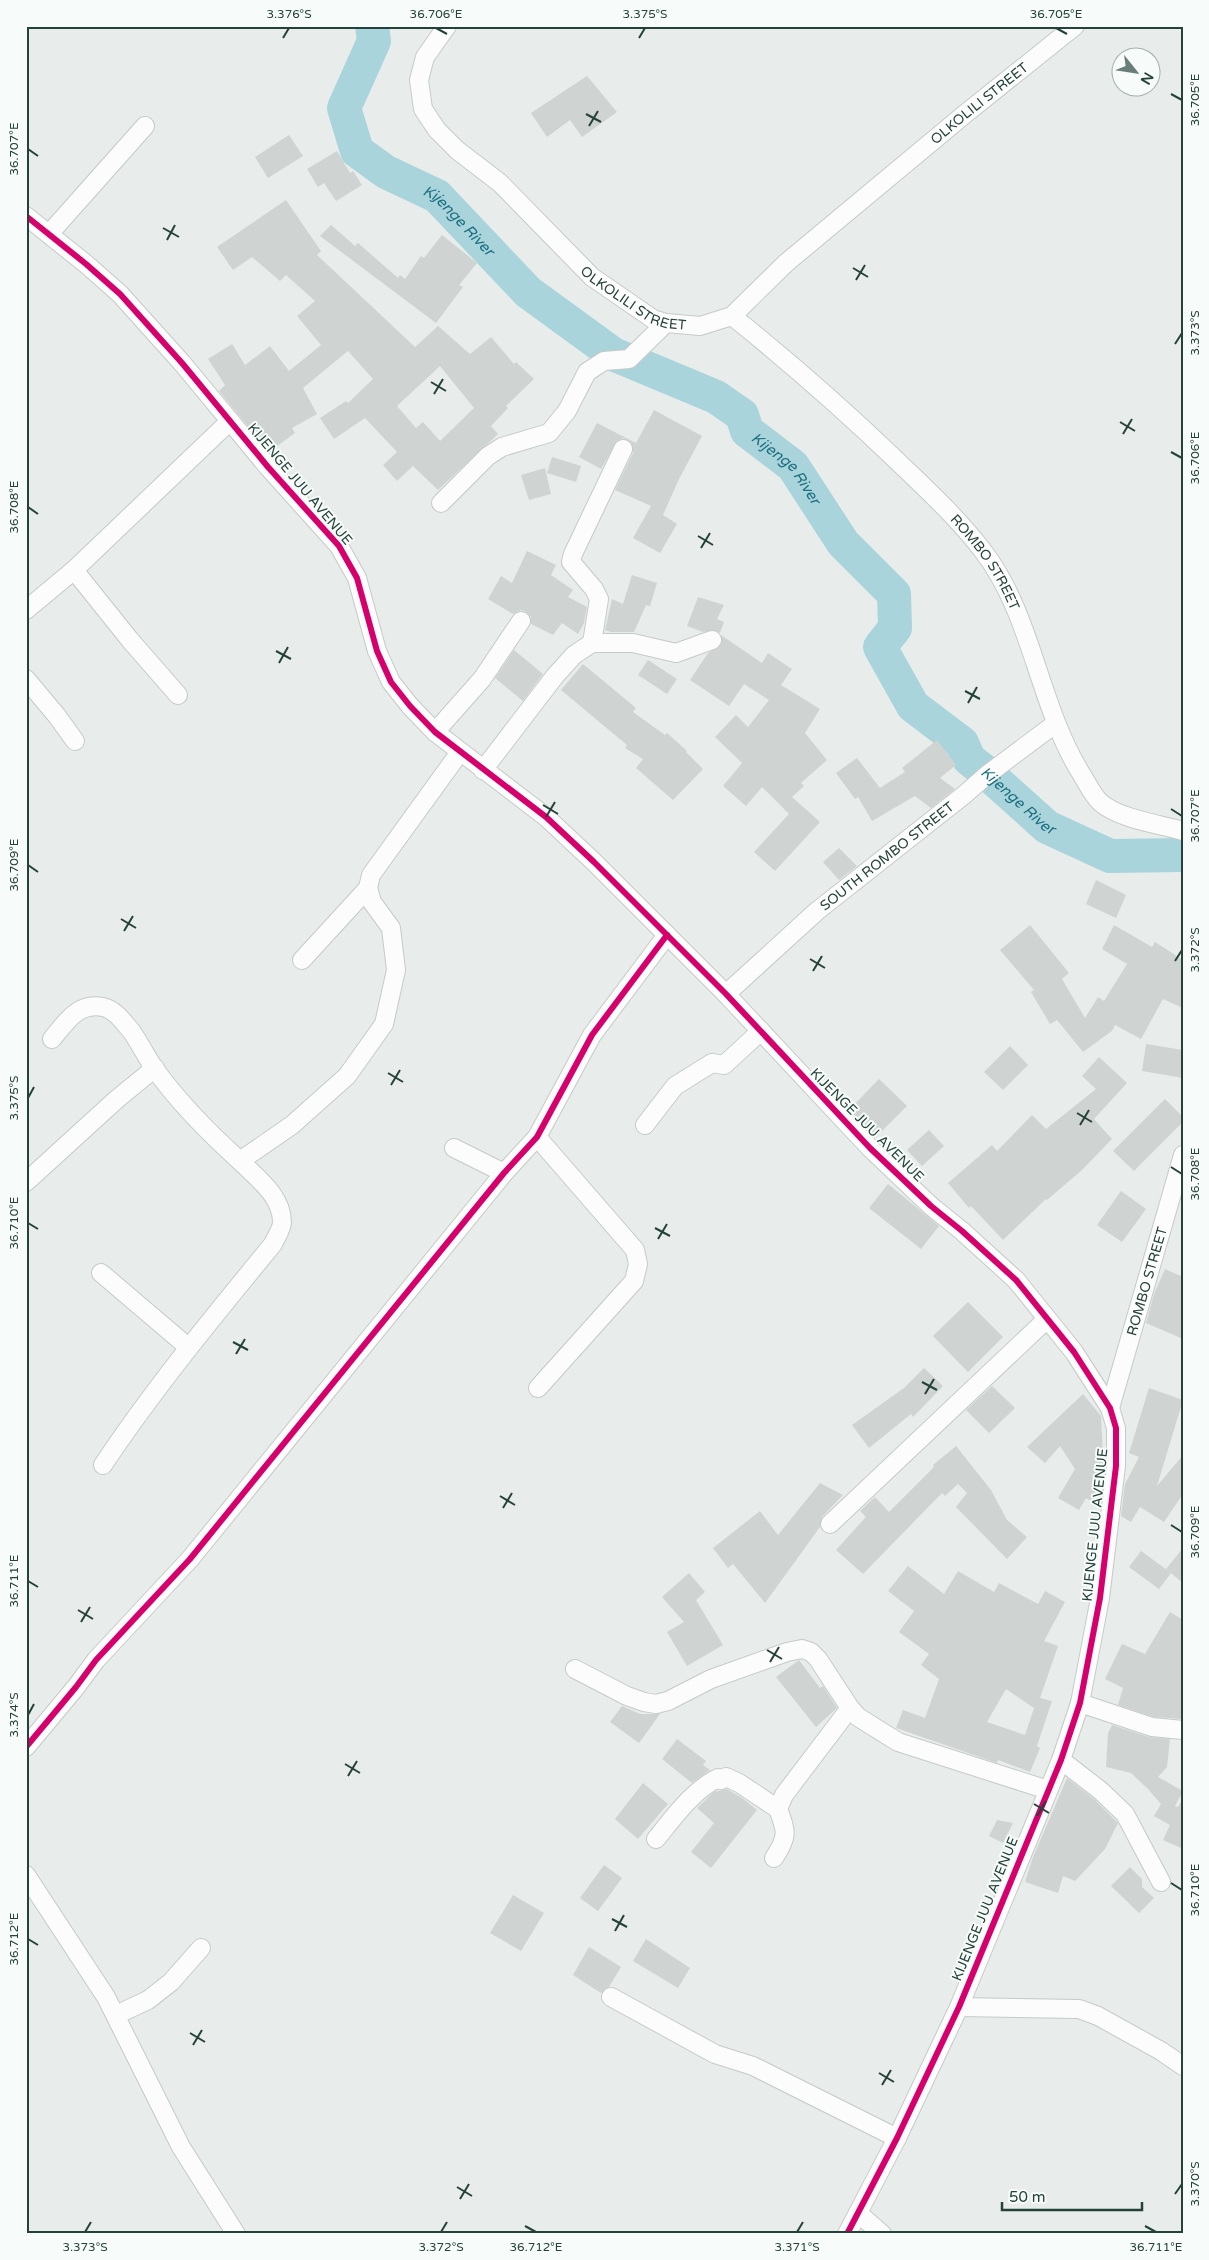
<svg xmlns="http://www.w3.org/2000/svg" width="1209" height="2260" font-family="'Varela Round',sans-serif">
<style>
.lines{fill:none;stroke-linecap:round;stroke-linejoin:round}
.river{stroke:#a9d4db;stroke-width:34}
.building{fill:#cfd4d2;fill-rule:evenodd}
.minor-casing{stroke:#c5cac8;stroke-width:20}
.minor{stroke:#fcfcfc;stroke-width:18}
.cycleway-casing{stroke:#f7fbf9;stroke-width:9}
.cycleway{stroke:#d6006c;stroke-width:6}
.ticks{fill:none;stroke:#24423a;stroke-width:2}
.labels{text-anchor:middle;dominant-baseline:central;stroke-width:4;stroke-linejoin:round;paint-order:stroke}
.street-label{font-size:14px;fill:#24423a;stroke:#f7fbf9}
.water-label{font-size:15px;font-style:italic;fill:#1c6f80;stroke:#f7fbf9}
.neatline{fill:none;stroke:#24423a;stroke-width:2}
.ticks-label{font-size:12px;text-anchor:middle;fill:#24423a}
</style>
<rect width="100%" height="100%" fill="#e8edeb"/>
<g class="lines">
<path class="river" id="s1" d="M372,26L374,41L344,108L357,151L386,172L437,196L528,292L613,354L716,397L742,415L747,431L793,466L843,543L894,594L895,628L880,647L913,706L962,743L969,759L988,774L1047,827L1110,856L1183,855"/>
</g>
<g class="building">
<polygon points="587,76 617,112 582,137 570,120 547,137 531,113"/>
<polygon points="289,135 303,156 268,178 255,157"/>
<polygon points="337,151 350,173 353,171 362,185 336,201 324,183 318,187 307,169"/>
<path d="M286,200L321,251L317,255L415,347L438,326L470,354L491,337L514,364L516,362L534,379L506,406L508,408L491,426L498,434L438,490L413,466L397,481L383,465L397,452L365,418L334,439L320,418L346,401L348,403L373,379L348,351L303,388L317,414L292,428L295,433L269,452L219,391L225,385L208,359L232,344L245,365L270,346L289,371L321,345L297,316L315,301L286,275L280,281L252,257L233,270L217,247ZM440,366L474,408L440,441L423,422L416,428L397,406Z"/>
<polygon points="331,225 355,246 358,243 398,278 400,275 405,279 421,256 424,258 442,235 477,263 459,285 463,287 436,323 320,236"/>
<polygon points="654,410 702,436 678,481 663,515 677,524 660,553 633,538 651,506 615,490 633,453 631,443 623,438 617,441 601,469 579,457 597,423 636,443"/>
<polygon points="552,457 581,466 576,482 547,473"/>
<polygon points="545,468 551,494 529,500 521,475"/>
<polygon points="527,551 556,565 551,575 573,590 568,597 587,607 584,623 578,634 562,623 553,635 531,624 531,617 526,612 521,610 513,614 488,599 501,576 512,583"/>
<polygon points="632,575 657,583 650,606 646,605 634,632 611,632 605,630 612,599 623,604"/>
<polygon points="698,597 724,605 717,619 724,622 720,633 713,630 703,632 687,626"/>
<polygon points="721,635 762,663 768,653 792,669 781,685 820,709 805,733 827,760 801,783 804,786 792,797 820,822 775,871 754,852 789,814 762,787 746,806 723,786 742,763 715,737 736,715 748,727 769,700 744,684 729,706 690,680 708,653 720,646 722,641"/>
<polygon points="514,650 543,674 523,701 495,678"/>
<polygon points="648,660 677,679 667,694 638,675"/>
<polygon points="583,664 636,708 633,712 665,735 667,733 687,751 686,752 703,769 673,800 636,768 643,759 625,748 627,745 561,690"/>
<polygon points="937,740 956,765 940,778 955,789 931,808 915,796 872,821 858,797 855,799 836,773 857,758 880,788 905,772 902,768"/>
<polygon points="839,848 857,866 839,880 823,862"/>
<polygon points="1096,880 1126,895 1116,918 1086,904"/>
<polygon points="1030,925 1069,973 1062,979 1085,1018 1098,997 1104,1001 1127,964 1102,949 1114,925 1152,947 1155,942 1183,960 1183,1008 1163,999 1141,1039 1115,1025 1112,1031 1083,1052 1057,1020 1050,1024 1031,992 1034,990 1000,950"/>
<polygon points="1146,1044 1183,1050 1183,1078 1142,1071"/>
<polygon points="1010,1046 1028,1065 1003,1090 984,1072"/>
<polygon points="1099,1057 1127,1083 1094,1119 1112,1139 1082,1170 1047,1200 1046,1199 1003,1240 971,1206 969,1208 948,1183 992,1145 997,1151 1032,1115 1046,1129 1096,1089 1082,1076"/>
<polygon points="879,1079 907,1106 876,1137 849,1110"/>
<polygon points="1165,1099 1183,1117 1183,1122 1134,1171 1113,1151"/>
<polygon points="929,1130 944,1146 922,1166 907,1150"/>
<polygon points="888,1184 939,1226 921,1249 869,1208"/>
<polygon points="1121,1191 1146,1209 1122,1242 1097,1225"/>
<polygon points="1165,1269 1183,1277 1183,1339 1146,1323 1154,1294"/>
<polygon points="968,1302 1003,1337 968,1372 933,1336"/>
<polygon points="924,1368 943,1386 913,1417 911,1414 869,1448 852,1425 904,1388"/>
<polygon points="992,1386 1015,1408 989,1433 966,1410"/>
<polygon points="1149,1388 1183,1400 1157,1486 1183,1455 1183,1494 1164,1522 1140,1507 1131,1522 1121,1516 1125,1484 1139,1457 1129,1453"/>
<polygon points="1083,1394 1101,1416 1104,1480 1100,1506 1086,1498 1079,1510 1058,1498 1075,1469 1060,1446 1045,1463 1027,1447"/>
<polygon points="956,1446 991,1490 1007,1520 1027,1537 1007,1559 956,1507 967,1493 958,1484 945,1496 942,1493 863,1574 836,1550 866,1517 860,1511 875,1497 889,1512 934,1467 933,1465"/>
<polygon points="820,1483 843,1495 822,1517 820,1527 765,1603 733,1564 728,1568 713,1548 760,1511 778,1535"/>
<polygon points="1183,1548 1183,1583 1166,1569"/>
<polygon points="1141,1551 1171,1573 1159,1589 1129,1567"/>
<path d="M908,1566L944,1594L958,1571L994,1592L999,1583L1038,1604L1045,1591L1065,1602L1044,1641L1058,1646L1040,1698L1052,1701L1037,1746L1040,1748L1030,1772L998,1760L997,1763L896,1728L903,1710L925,1718L939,1679L921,1665L929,1654L899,1632L914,1611L888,1591ZM1006,1689L1034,1708L1025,1735L987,1722Z"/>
<polygon points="689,1573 705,1592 696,1600 723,1645 687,1666 667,1632 684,1622 662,1597"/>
<polygon points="1170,1612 1183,1620 1183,1719 1154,1717 1118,1705 1123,1688 1105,1679 1122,1644 1145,1654"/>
<polygon points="799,1660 820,1688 823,1686 837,1708 816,1727 776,1677"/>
<polygon points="622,1706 640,1714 660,1714 639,1743 610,1722"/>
<polygon points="1112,1725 1149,1737 1170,1739 1167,1767 1158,1777 1183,1791 1175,1806 1178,1807 1183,1798 1183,1849 1163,1840 1170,1825 1154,1816 1161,1804 1148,1789 1131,1773 1106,1767 1108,1733"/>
<polygon points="677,1739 706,1761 703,1765 710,1770 692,1783 662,1759"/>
<polygon points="1067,1778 1094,1799 1118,1823 1105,1849 1075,1881 1063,1876 1058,1893 1025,1882 1033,1857"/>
<polygon points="643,1783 668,1804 638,1839 615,1819"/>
<polygon points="727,1789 742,1798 757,1810 711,1868 691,1852 714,1823 697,1808 714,1792"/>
<polygon points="997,1820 1013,1823 1003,1843 989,1836"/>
<polygon points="604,1865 622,1878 598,1911 580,1898"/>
<polygon points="1130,1867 1142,1879 1142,1887 1154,1898 1139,1913 1111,1886"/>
<polygon points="513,1895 544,1913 521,1951 490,1933"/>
<polygon points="646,1939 690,1968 678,1988 633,1961"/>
<polygon points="589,1947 621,1967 609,1987 601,1993 573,1975"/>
</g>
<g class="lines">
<g class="minor-casing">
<g id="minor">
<path id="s2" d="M447,26L425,57L419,80L423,109L437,130L457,150L500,183L592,277L653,319L666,323L700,326L732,316L786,263L965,114L1075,26"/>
<polyline points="26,216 86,264 120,294 182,363 268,467 339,546 357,578 377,651 391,682 410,706 435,732 546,817 594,862 726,994 870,1148 931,1206 962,1231 1016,1280 1074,1352 1110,1408 1116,1428 1116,1466 1100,1598 1080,1703 1061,1760 959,2007 897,2138 847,2234"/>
<polyline points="49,234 145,126"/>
<path id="s3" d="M732,316C788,361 842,408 894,458C925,488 957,517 983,551C1033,616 1038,705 1082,775C1087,783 1093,796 1101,803C1120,819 1159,824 1183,831"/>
<polyline points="441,503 488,456 502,447 549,433 567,411 587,372 604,361 629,359 666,323"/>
<polyline points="74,570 130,640 178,695"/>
<polyline points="26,610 74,570 230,421"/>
<polyline points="592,643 599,599 594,589 571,562 573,554 623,449"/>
<polyline points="26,679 57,716 75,741"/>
<polyline points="435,732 482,679 521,621"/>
<polyline points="483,770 555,676 574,655 592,643 633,643 676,653 712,640"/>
<polyline points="302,960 368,888"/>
<path id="s4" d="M726,994L817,911L964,795L988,774L1055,724"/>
<path d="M52,1039C66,1022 78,1002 103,1007C116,1010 124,1023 132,1032C140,1044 146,1056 154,1068C179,1103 209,1133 240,1161L292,1125L347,1076L384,1024L396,970L391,928L372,902L368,888L371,875L460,752"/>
<polyline points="645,1125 675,1086 712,1063 724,1065 761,1031"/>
<polyline points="537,1137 635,1250 638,1264 634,1281 538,1388"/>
<polyline points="454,1148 504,1173"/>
<polyline points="26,1182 117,1099 155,1068"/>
<polyline points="101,1273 188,1347"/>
<path id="s5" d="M1110,1408L1183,1155"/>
<path d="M103,1465C155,1387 214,1316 273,1244C276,1237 282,1229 282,1222C282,1196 257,1178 240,1161"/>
<polyline points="830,1524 1047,1319"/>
<polyline points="575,1669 627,1696 644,1702 656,1704 668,1701 711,1679 787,1652 802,1649 811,1652 818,1659 850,1708 858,1717 898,1742 1048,1790"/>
<polyline points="1080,1703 1152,1727 1183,1730"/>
<polyline points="26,1747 76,1687 96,1660 190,1559 504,1173 537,1137 592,1035 667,935"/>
<polyline points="1061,1760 1101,1791 1125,1814 1161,1882"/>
<path d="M656,1839C674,1817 692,1791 718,1778L721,1780L726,1777L739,1783L778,1809"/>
<path d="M774,1858C788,1837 787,1832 778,1809L784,1795L850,1708"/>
<polyline points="26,1875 106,1997 181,2147 236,2234"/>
<polyline points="611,1997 715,2054 753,2066 897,2138"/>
<polyline points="959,2007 1079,2009 1098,2016 1161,2051 1183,2066"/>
<polyline points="116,2015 148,2000 171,1982 201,1948"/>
<polyline points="858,2213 882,2234"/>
</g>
</g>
<use href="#minor" class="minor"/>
<g class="cycleway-casing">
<g id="cycleway">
<polyline points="26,216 86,264 120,294 182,363 268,467 339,546 357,578 377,651 391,682 410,706 435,732 546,817 594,862 726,994 870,1148 931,1206 962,1231 1016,1280 1074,1352 1110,1408 1116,1428 1116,1466 1100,1598 1080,1703 1061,1760 959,2007 897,2138 847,2234"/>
<polyline points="26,1747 76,1687 96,1660 190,1559 504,1173 537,1137 592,1035 667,935"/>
</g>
</g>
<use href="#cycleway" class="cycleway"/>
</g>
<path class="ticks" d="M436,28L447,34M1056,28L1067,34M283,38L289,28M639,38L645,28M1171,94L1182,100M586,114L601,122M589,126L598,111M28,149L38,156M163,228L179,237M167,240L175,225M853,268L868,277M856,280L865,265M1175,344L1182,333M431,382L446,391M434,394L443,379M1120,422L1135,431M1123,434L1132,419M1171,452L1182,458M28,507L38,514M698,536L713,545M701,548L710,533M276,651L291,659M279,663L288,647M965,691L980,699M968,703L977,687M543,805L558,814M1171,809L1182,816M546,817L555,802M28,865L38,872M121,919L136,928M124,931L133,916M810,959L825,968M1175,961L1182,950M813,971L822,956M388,1073L403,1082M391,1085L400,1070M28,1098L34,1087M1077,1113L1092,1122M1080,1125L1089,1110M1171,1167L1182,1174M28,1223L38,1229M655,1228L670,1236M658,1239L667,1224M233,1342L248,1350M236,1354L245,1339M922,1382L937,1390M925,1394L934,1379M500,1496L515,1505M503,1508L512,1493M1171,1525L1182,1532M28,1581L38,1587M78,1610L93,1619M81,1622L90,1607M767,1650L782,1659M770,1662L779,1647M28,1715L34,1704M345,1764L360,1773M348,1776L357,1761M1034,1804L1049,1813M1037,1816L1046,1801M1171,1883L1182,1890M612,1919L627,1927M615,1931L624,1915M28,1939L38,1945M190,2033L205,2042M193,2045L202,2030M879,2073L894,2082M882,2085L891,2070M457,2187L472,2196M1175,2194L1182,2184M460,2199L469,2184M525,2226L536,2232M1145,2226L1156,2232M85,2232L91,2222M441,2232L447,2222M797,2232L803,2222"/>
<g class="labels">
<g class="street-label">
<text stroke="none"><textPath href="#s2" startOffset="812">OLKOLILI STREET</textPath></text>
<text stroke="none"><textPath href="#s2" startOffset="378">OLKOLILI STREET</textPath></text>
<text transform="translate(300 484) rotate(50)">KIJENGE JUU AVENUE</text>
<text stroke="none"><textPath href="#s3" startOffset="355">ROMBO STREET</textPath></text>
<text stroke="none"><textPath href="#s4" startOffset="212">SOUTH ROMBO STREET</textPath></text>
<text transform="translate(867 1125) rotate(45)">KIJENGE JUU AVENUE</text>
<text stroke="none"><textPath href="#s5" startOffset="132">ROMBO STREET</textPath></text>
<text transform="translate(1095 1525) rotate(-84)">KIJENGE JUU AVENUE</text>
<text transform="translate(985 1909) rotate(-68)">KIJENGE JUU AVENUE</text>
</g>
<g class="water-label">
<text stroke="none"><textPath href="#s1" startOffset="258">Kijenge River</textPath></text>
<text stroke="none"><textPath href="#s1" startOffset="678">Kijenge River</textPath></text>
<text stroke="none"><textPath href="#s1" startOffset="1114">Kijenge River</textPath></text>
</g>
</g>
<rect width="1209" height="2260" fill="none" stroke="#f7fbf9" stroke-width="55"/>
<g transform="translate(1136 72) rotate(120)"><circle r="24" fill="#f7fbf9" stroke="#a3b1ad"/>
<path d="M0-4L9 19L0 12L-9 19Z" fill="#697e78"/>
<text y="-8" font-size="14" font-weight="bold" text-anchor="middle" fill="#24423a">N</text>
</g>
<path d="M1002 2202v8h140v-8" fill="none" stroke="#24423a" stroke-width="2.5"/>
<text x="1009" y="2202" font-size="15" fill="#24423a" stroke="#f7fbf9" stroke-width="4" paint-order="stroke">50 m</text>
<rect x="28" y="28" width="1154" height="2204" class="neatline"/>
<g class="ticks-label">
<text x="289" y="18">3.376°S</text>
<text x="436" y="18">36.706°E</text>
<text x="645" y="18">3.375°S</text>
<text x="1056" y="18">36.705°E</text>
<text transform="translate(1195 100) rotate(-90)" y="4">36.705°E</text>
<text transform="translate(14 149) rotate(-90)" y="4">36.707°E</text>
<text transform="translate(1195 333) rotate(-90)" y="4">3.373°S</text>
<text transform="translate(1195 458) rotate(-90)" y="4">36.706°E</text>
<text transform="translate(14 507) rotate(-90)" y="4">36.708°E</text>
<text transform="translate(1195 816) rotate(-90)" y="4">36.707°E</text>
<text transform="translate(14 865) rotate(-90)" y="4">36.709°E</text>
<text transform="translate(1195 950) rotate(-90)" y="4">3.372°S</text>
<text transform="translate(14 1098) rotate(-90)" y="4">3.375°S</text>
<text transform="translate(1195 1174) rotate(-90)" y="4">36.708°E</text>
<text transform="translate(14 1223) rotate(-90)" y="4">36.710°E</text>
<text transform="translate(1195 1532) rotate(-90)" y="4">36.709°E</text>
<text transform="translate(14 1581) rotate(-90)" y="4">36.711°E</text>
<text transform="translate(14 1715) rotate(-90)" y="4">3.374°S</text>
<text transform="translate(1195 1890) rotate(-90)" y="4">36.710°E</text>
<text transform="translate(14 1939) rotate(-90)" y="4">36.712°E</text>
<text transform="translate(1195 2184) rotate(-90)" y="4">3.370°S</text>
<text x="85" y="2251">3.373°S</text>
<text x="441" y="2251">3.372°S</text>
<text x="536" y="2251">36.712°E</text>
<text x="797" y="2251">3.371°S</text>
<text x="1156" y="2251">36.711°E</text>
</g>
</svg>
